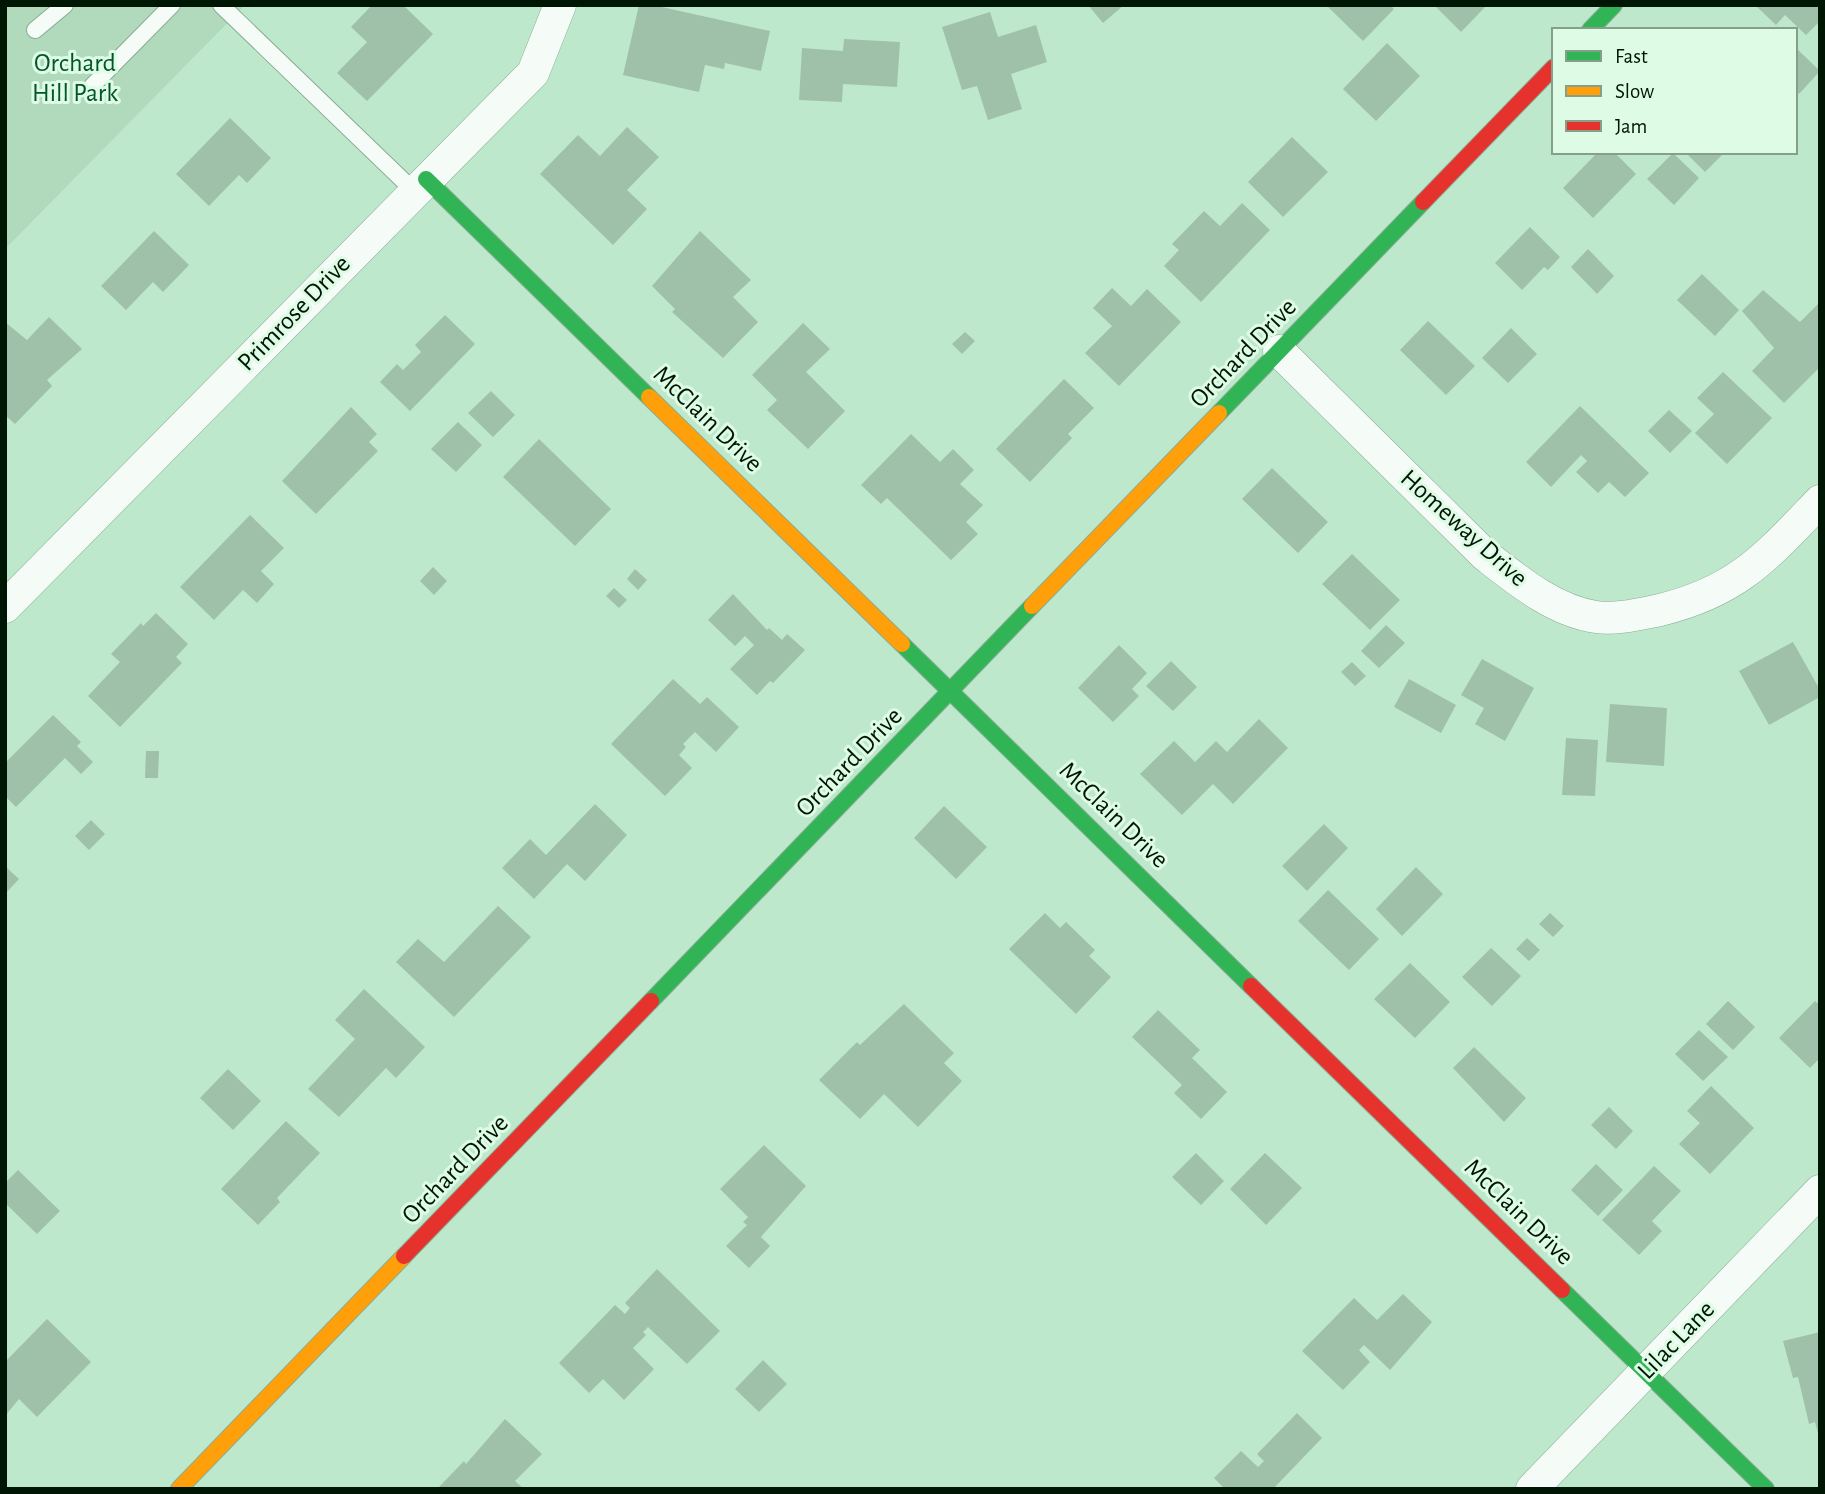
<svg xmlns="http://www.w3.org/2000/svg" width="1825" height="1494" font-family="'Alegreya Sans',sans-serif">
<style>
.green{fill:#b0dabb}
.building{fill:#9fc1a9}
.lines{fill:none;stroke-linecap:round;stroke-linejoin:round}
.lane-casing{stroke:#8aac95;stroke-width:18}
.street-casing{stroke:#8aac95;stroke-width:33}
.fast-casing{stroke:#8aac95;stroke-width:18}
.slow-casing{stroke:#8aac95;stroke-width:18}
.jam-casing{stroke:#8aac95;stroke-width:18}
.lane{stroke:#f5fcf7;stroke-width:16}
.street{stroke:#f5fcf7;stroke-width:32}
.fast{stroke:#30b455;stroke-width:16}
.slow{stroke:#ff9f0a;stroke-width:16}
.jam{stroke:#e5322d;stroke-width:16}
.labels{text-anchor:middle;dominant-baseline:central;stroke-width:6;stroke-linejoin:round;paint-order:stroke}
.park-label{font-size:26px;fill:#03552a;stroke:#defbe5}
.street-label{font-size:26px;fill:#001604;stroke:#defbe5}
</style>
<rect width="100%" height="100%" fill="#bee8cb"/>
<polygon class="green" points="5,5 245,5 5,249"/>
<g class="building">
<polygon points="372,5 403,5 433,34 367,101 337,73 367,42 351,27"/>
<polygon points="639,5 653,5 770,31 761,71 725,63 724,69 705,65 699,92 623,75"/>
<polygon points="1088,5 1124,5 1103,23"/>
<polygon points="1326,5 1390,5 1394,9 1363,41"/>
<polygon points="1434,5 1487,5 1461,32"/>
<polygon points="1755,5 1820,5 1820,21 1806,35 1785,15 1776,25"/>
<polygon points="990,12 998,37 1036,25 1047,62 1011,74 1022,109 988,120 977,86 962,90 942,27"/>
<polygon points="844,39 900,42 897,87 843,84 842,102 799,100 802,48 843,51"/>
<polygon points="1387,43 1420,76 1376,121 1343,89"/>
<polygon points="1795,47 1820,71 1799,94 1795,90"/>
<polygon points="230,118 271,158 247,183 239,175 209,206 176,174"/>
<polygon points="627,127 659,157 627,190 647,209 613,245 540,174 578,135 600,156"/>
<polygon points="1292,137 1328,172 1283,217 1248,182"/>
<polygon points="1598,152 1614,152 1636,174 1593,218 1563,188"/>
<polygon points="1685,152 1725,152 1705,172"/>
<polygon points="1673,153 1699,178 1674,205 1647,179"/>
<polygon points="1242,203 1270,230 1201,302 1164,266 1179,250 1172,244 1204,211 1220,226"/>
<polygon points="1530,227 1560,257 1548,270 1544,267 1522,290 1495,263"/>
<polygon points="154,231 189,265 163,292 153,282 126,310 101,286"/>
<polygon points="700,231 751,280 733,297 758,322 723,358 672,312 675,309 652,286"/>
<polygon points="1588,249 1614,276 1597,294 1571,267"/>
<polygon points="1702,274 1739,310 1715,336 1677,300"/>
<polygon points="1112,288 1131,306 1147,289 1181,322 1119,386 1085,353 1112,326 1093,308"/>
<polygon points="1763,290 1800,322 1820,302 1820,367 1784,403 1752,371 1774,348 1742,311"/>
<polygon points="445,315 475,344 410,411 380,382 397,364 403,370 421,352 415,345"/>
<polygon points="49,317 82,349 47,380 52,386 15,424 5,415 5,322 27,340"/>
<polygon points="1428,321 1475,366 1446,395 1400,350"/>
<polygon points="803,323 830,349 806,372 845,411 808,449 767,410 777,400 752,375"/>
<polygon points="1511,328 1537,354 1508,383 1482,358"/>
<polygon points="965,332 975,341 962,354 952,344"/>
<polygon points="1723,372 1772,418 1727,464 1695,433 1714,414 1697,398"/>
<polygon points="1064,379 1094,408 1068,434 1072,438 1030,482 996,449"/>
<polygon points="491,391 515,415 493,437 468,413"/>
<polygon points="1580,406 1649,473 1625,497 1609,482 1598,493 1576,472 1587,461 1581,455 1551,487 1526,462"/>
<polygon points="351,407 377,434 369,442 378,451 316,514 282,481"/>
<polygon points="1669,410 1692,431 1670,453 1648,431"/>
<polygon points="458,422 482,445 456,472 431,449"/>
<polygon points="911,434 940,462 953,449 974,470 960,484 983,505 966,522 978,534 951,560 887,498 881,504 861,485"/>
<polygon points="539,439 611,509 575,546 503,477"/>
<polygon points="1272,468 1328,522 1298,553 1242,499"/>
<polygon points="250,515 284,548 261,571 274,584 257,603 243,590 214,620 180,587"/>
<polygon points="1352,554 1400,600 1370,630 1322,584"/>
<polygon points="433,567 447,581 434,595 420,581"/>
<polygon points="635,569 647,580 638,590 627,579"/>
<polygon points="614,588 627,600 619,608 606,596"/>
<polygon points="733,594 767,630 769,628 782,640 787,634 805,650 773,683 770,681 757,695 730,669 754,645 745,636 735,646 708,620"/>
<polygon points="156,613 188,644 176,657 182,663 120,727 88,696 120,662 111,654 141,623 143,626"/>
<polygon points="1386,625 1405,643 1379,668 1361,651"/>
<polygon points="1793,642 1820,690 1820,697 1769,725 1739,671"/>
<polygon points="1119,645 1147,673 1132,689 1139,696 1113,722 1078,688"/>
<polygon points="1482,659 1534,688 1505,741 1475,724 1484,708 1461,695"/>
<polygon points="1171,661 1197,687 1173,711 1146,686"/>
<polygon points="1352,662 1366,676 1355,686 1341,672"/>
<polygon points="673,679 700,704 707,697 739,727 716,752 695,732 683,744 686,747 679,755 692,768 665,796 611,744"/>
<polygon points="1409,679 1456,705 1441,733 1394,707"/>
<polygon points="1610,704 1667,708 1664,766 1606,762"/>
<polygon points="53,715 81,742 77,746 93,762 81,774 65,758 16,807 5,796 5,763"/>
<polygon points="1259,719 1288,748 1233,804 1213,784 1182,815 1140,774 1174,741 1195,762 1216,741 1227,752"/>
<polygon points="1566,738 1598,740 1595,796 1562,795"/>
<polygon points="146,751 159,751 158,778 145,778"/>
<polygon points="595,804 627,835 585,881 567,864 534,899 502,868 530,839 546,855"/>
<polygon points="944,806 987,847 956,879 914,838"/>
<polygon points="91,820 105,834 89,850 75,836"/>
<polygon points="1324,824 1348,848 1307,891 1282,866"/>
<polygon points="5,866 19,879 5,894"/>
<polygon points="1416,867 1443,894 1402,936 1376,909"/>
<polygon points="1328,890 1379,939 1349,970 1298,921"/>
<polygon points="498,906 531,937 454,1017 396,962 418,939 444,962"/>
<polygon points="1045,913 1060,928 1066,922 1095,950 1089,956 1111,977 1076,1014 1009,949"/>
<polygon points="1550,913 1564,926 1553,937 1539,924"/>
<polygon points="1527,938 1540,950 1529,961 1516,949"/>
<polygon points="1491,948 1521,976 1492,1006 1462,977"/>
<polygon points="1410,963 1450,1002 1415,1038 1374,999"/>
<polygon points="364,989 425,1047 396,1078 386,1068 339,1117 308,1089 355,1039 335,1020"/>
<polygon points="1728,1001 1755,1027 1733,1050 1706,1024"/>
<polygon points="1815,1001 1820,1005 1820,1058 1810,1068 1779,1038"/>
<polygon points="904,1004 954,1053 944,1063 962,1081 918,1127 884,1094 860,1119 819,1080 857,1042 860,1045"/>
<polygon points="1158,1010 1200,1050 1192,1058 1227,1092 1201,1119 1174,1093 1182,1085 1132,1037"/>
<polygon points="1699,1030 1728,1057 1703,1081 1675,1054"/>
<polygon points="1474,1047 1526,1098 1504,1122 1453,1068"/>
<polygon points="228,1069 261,1101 233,1130 200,1098"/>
<polygon points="1711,1086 1754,1128 1710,1174 1679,1144 1700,1123 1687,1111"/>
<polygon points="1609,1107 1633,1131 1616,1149 1591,1125"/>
<polygon points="286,1121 320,1153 277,1198 280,1202 258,1225 221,1189"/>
<polygon points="764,1145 806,1186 761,1237 770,1246 749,1268 726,1246 747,1225 743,1222 748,1217 720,1189"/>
<polygon points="1196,1153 1224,1181 1201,1205 1172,1177"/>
<polygon points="1265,1153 1302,1188 1266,1225 1230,1189"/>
<polygon points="1596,1164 1623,1190 1598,1216 1571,1190"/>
<polygon points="1654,1166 1681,1191 1652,1221 1662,1231 1639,1255 1602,1220"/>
<polygon points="18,1170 60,1211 37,1234 5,1203 5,1183"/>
<polygon points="657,1269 720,1331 687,1364 648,1327 643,1332 646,1335 633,1348 654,1369 624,1400 603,1379 589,1393 559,1363 615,1305 625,1314 630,1308 625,1303"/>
<polygon points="1403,1294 1432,1322 1390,1370 1364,1345 1359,1350 1370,1362 1343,1390 1302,1351 1354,1298 1377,1320"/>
<polygon points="47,1319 91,1362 37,1417 19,1399 5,1416 5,1362"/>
<polygon points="1820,1332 1820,1436 1819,1437 1815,1422 1809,1424 1798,1377 1793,1378 1783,1341"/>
<polygon points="763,1360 787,1384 759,1412 735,1389"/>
<polygon points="1297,1413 1322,1438 1273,1489 1225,1489 1214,1478 1241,1451 1258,1467 1264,1461 1257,1454"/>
<polygon points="505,1419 542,1454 515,1481 524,1489 437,1489 464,1461 466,1464"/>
</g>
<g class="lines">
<g class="lane-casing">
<g id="lane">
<polyline points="221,5 414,191"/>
<polyline points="35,30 65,5"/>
<polyline points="92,86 172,5"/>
</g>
</g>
<g class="street-casing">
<g id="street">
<path d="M1279,351L1485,555C1517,580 1554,611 1596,617C1616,620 1640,614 1660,610C1738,591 1766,557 1820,501"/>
<polyline points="5,607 533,73 560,5"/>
<polyline points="1532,1489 1820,1191"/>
</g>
</g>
<g class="fast-casing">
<g id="fast">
<polyline points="1590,30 1614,5"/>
<polyline points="426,179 649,397"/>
<polyline points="1219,413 1423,202"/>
<polyline points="902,644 1251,986"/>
<polyline points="651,1001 1032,606"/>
<polyline points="1562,1290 1766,1489"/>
</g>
</g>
<g class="slow-casing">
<g id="slow">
<polyline points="649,397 902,644"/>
<polyline points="1032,606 1219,413"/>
<polyline points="179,1489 404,1256"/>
</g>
</g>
<g class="jam-casing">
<g id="jam">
<polyline points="1423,202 1554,67"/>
<polyline points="1251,986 1562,1290"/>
<polyline points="404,1256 651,1001"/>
</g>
</g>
<use href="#lane" class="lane"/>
<use href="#street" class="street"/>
<use href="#fast" class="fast"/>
<use href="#slow" class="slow"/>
<use href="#jam" class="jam"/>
</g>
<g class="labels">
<g class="park-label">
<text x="75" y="63">Orchard<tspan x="75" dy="30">Hill Park</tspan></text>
</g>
<g class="street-label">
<text transform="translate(294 313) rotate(-46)">Primrose Drive</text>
<text transform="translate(1243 353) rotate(-46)">Orchard Drive</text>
<text transform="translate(708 419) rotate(44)">McClain Drive</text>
<text transform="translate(1464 528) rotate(42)">Homeway Drive</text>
<text transform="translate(849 762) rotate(-46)">Orchard Drive</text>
<text transform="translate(1114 815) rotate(44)">McClain Drive</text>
<text transform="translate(455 1169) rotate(-46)">Orchard Drive</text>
<text transform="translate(1519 1212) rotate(44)">McClain Drive</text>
<text transform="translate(1676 1340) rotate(-46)">Lilac Lane</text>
</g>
</g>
<rect width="1825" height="1494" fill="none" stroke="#001604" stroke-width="14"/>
<rect x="1552" y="28" width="245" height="126" fill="#defbe5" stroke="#859f8b" stroke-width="2"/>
<rect x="1566" y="51" width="35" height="10" fill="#30b455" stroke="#859f8b" stroke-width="2"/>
<text x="1615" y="63" font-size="21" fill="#001604">Fast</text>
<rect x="1566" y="86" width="35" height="10" fill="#ff9f0a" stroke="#859f8b" stroke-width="2"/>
<text x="1615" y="98" font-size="21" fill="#001604">Slow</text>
<rect x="1566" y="121" width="35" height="10" fill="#e5322d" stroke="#859f8b" stroke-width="2"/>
<text x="1615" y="133" font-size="21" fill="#001604">Jam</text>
</svg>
